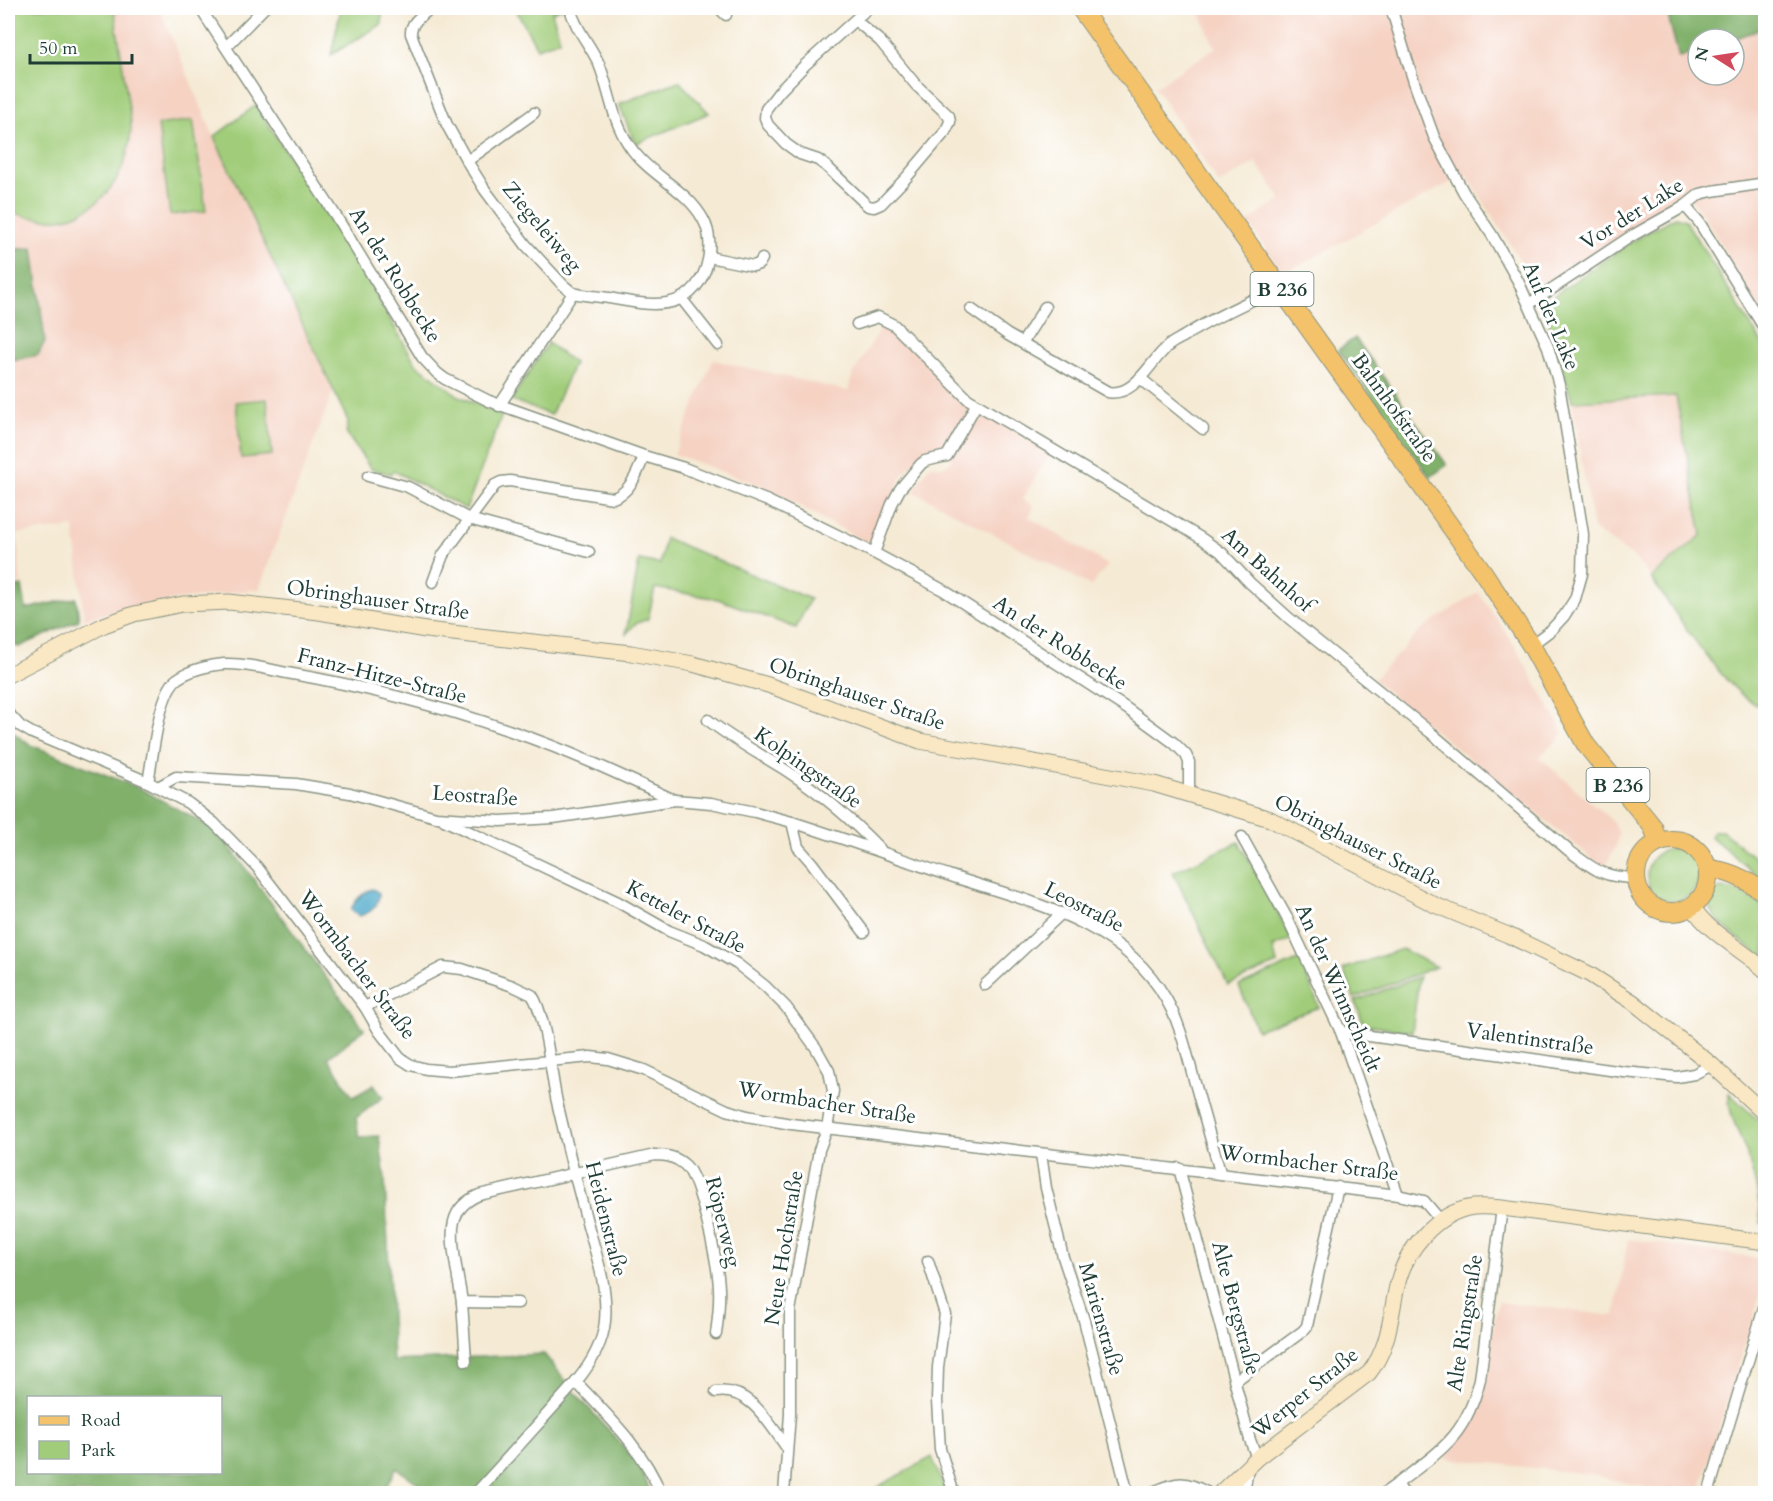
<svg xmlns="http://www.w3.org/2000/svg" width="1773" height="1501" font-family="Cardo,serif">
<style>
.built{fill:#f5d2c2}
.green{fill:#a1cd7a;stroke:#608557;stroke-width:1.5}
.forest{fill:#80b06a;stroke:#50764f;stroke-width:1.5;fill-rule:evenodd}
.water{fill:#49a7c8;stroke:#34727e;stroke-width:1.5}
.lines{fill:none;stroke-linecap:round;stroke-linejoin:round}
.street-casing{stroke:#8a9484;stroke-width:13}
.secondary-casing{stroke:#8a9484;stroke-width:17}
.primary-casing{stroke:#8a9484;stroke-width:20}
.street{stroke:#fff;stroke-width:10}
.secondary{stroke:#fae7c3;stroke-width:15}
.primary{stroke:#f3c26a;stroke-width:18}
.labels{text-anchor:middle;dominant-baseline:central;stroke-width:6;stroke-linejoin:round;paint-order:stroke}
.shield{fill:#fff;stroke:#627771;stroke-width:1.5}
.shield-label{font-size:20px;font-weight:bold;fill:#1f3d34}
.street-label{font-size:21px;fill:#1f3d34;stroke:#fff}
</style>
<rect width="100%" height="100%" fill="#fff"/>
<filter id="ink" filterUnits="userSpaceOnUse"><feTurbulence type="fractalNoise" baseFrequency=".0167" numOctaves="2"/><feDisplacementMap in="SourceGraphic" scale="12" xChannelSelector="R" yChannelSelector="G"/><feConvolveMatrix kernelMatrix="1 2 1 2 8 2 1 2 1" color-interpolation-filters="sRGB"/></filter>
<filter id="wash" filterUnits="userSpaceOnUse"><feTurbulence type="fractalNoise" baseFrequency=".008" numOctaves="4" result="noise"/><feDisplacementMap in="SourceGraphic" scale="24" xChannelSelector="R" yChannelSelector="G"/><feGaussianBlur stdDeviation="1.35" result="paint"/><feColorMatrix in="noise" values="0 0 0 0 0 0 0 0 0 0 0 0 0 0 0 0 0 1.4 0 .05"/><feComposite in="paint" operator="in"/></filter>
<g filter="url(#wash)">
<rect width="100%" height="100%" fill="#f5ead4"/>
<g class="built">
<polygon points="8,8 159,8 214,137 333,391 259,589 140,605 84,619 74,527 17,534 21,583 8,585"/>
<polygon points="1198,8 1666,8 1679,58 1698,52 1698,75 1734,75 1733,39 1765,27 1765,318 1700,210 1689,197 1537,287 1466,174 1283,274 1248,222 1281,199 1256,162 1219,184 1155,87 1215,48"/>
<polygon points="883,324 895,332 962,400 1050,454 1022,499 1034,506 1029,517 1108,565 1091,586 913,491 930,465 943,467 953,460 932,446 904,472 871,545 765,487 674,454 713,360 848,391 852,376"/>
<polygon points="1676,396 1702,536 1651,578 1634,557 1593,529 1572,401"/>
<polygon points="1478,592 1515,646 1564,734 1539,757 1611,820 1619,833 1616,846 1604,868 1373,680 1423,628"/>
<polygon points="1628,1239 1757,1258 1765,1279 1699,1493 1672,1493 1588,1474 1445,1458 1467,1430 1483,1391 1498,1302 1615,1316"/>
</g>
<g class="green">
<path d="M8,8H114L131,122C132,172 98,224 43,219C30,218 18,216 8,209Z"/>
<polygon points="341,8 382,8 382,24 331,55"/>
<polygon points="515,8 563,8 552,12 560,40 537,48"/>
<polygon points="679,81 709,113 635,144 619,104"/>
<polygon points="256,105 356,261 416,364 459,396 502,415 466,509 394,471 391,474 371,469 346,433 348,421 214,137"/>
<polygon points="193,120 206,211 170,215 158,125"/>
<path d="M1675,217L1685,220L1765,348V708C1732,703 1672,607 1651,578L1702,535L1676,396L1572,401L1543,303L1631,242Z"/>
<polygon points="548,343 574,363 551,415 511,400"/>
<polygon points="267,399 272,455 241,458 236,402"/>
<polygon points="665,538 810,599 796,628 718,599 655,588 648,619 635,624 626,634 639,560 660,564"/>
<polygon points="1714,831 1722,831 1765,866 1765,882 1710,836"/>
<polygon points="1239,842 1292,939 1273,947 1277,964 1228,985 1173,872"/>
<circle cx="1673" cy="875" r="26"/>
<path d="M1721,888C1741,890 1751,896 1765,909V959C1754,948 1678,904 1721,888Z"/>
<polygon points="1402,949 1436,967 1354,998 1343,969"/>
<polygon points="1300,959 1319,1007 1257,1030 1239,986"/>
<polygon points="1419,977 1412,1032 1364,1025 1355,1001"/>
<path d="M1729,1093L1765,1127V1224L1761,1223C1760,1199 1755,1178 1747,1155C1740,1133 1728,1116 1729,1093Z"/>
<polygon points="932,1457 946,1493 879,1493 877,1487"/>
</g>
<g class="forest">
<polygon points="1666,8 1707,8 1708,10 1716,8 1765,8 1765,27 1733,39 1698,39 1698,52 1679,58"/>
<polygon points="33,248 45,341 38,355 15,360 8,352 8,250"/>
<polygon points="1355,338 1447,465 1430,477 1338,350"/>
<polygon points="22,586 26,609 76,598 79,620 19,647 8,643 8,588"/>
<path d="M8,729L31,745L139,788L218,831L364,1029L328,1058L353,1097L374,1085L383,1097L356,1118L359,1137L379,1136L385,1178L393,1361L544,1354L579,1397L639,1464L651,1493H432L396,1468L383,1493H8ZM28,1398H220V1472H28Z"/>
</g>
<path class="water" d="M373,889L379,893C379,907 371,913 359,916L351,910C354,901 364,891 373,889Z"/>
</g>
<g filter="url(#ink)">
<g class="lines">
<g class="street-casing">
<g id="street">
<polyline points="200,8 334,213 422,357 437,373 445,379 489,401 644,456 684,468 768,501 874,553 943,590 1126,708 1174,743 1186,755 1189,762 1189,794"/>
<path d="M431,8C423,15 410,22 411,34L447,125L467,161L485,190L526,245L562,284L573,293L499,406"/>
<path d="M570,8C575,29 590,44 599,64C610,91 612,120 629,145C648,175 686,188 703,219C711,233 711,252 706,268C689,315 647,305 609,298C597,296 585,296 573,293"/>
<polyline points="719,8 726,15"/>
<polyline points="1391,8 1414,82 1434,137 1464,193 1492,235 1518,281 1548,347 1559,385 1583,534 1582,574 1575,599 1564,616 1551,630 1531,645"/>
<polyline points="855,20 880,41 916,85 949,116 950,122 945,132 906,178 881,204 874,207 868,206 826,166 818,160 800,154 786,144 768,125 765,118 766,109 779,92 805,65 868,8"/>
<polyline points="226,47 264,8"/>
<polyline points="467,161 534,113"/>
<polyline points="1685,206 1699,222 1766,331"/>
<polyline points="709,257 753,266 759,264 762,259"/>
<polyline points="681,298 718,345"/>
<polyline points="1529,304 1630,237 1685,206 1700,194 1712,191 1766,183"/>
<path d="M971,309L1008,335L1108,392C1135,397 1149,363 1167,347C1172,342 1180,339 1186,335C1216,316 1248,302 1280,287"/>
<path d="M857,324L878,317L894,325L968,399L1201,538L1221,552L1250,583L1290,619L1430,732L1567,849C1593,869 1603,878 1636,878"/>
<polyline points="1023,342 1045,307"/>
<polyline points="1140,378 1203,429"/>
<polyline points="368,476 408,487 469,519 589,552"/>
<polyline points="874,553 892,504 900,489 921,464 925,461 947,456 976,405"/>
<path d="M433,582L443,555L495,485L501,482L510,481L613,498C630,493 638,472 644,456"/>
<polyline points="8,713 20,726 32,733 148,782 188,803 214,823 257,867 365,1007 379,1031 400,1058 411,1065 426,1069 449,1071 590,1057 608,1059 644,1070 727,1110 747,1116 791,1124 1398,1195 1424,1201 1441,1221"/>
<path d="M708,720C733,740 760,754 787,771C821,793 852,820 880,849"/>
<path d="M148,782C153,758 158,694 177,679C190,670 209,665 224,664C245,663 267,669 287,673C363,686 439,706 511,731C567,750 621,775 674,800"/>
<path d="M158,787L176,777L296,784L350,793L436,817L501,821L553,818L675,800L711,803L755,812L792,822C845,839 898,858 951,876C1030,902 1122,921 1166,999C1180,1023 1186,1050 1193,1076C1202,1108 1211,1140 1220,1172"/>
<polyline points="444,820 618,902 669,931 704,945 737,964 765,986 786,1007 816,1048 829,1071 833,1091 827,1129 819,1150 790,1311 790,1414 784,1494"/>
<polyline points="792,822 798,847 812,863 864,932"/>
<polyline points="1242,837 1287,918 1341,1032 1398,1195"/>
<polyline points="985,985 1062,913"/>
<path d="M365,1007L443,967L462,969L513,986L532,995C546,1015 551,1076 557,1102C566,1142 576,1182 587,1222C596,1254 608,1287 605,1321C603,1343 590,1365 576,1382L475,1494"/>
<polyline points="1341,1032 1624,1072 1677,1077 1694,1074 1712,1065"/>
<polyline points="1041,1154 1046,1188 1063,1257 1084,1320 1128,1494"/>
<polyline points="1179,1168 1250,1440 1257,1458"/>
<polyline points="928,1261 945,1314 938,1367 937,1401 940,1449 954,1494"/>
<polyline points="462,1302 466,1361"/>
<path d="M518,1303L462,1302C460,1288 457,1274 455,1260C451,1232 448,1208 479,1195L655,1155C667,1155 676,1157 685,1165C701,1180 718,1265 719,1288C720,1304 718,1319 716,1334"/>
<polyline points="1235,1381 1303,1331 1307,1326 1338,1187"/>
<path d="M576,1382C608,1416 644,1450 661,1494"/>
<path d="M716,1392C750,1386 770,1425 787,1448"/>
<path d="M1148,1494C1178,1482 1182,1478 1210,1494"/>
<polyline points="1244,1494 1248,1467"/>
<polyline points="1383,1494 1397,1484"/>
<path d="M1404,1494L1397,1484C1441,1450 1466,1437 1480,1379L1502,1208"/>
<polyline points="1708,1494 1766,1301"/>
</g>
</g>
<g class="secondary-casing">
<g id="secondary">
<polyline points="8,675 104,625 134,614 183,604 229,602 319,612 426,630 631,653 693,664 768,685 920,741 1154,784 1270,819 1435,905 1508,935 1589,974 1633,1002 1712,1065 1766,1115"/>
<path d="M1692,906C1709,934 1742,949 1766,971"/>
<path d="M1219,1494L1257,1458L1369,1373C1390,1346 1390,1317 1397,1286C1405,1250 1436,1212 1474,1207C1483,1206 1493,1207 1502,1208L1766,1242"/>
</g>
</g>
<g class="primary-casing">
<g id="primary">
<polyline points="1080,8 1483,572 1531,645 1586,745 1653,827 1658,842"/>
<circle cx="1672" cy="876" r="36"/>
<path d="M1708,869C1730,870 1749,881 1766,894"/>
</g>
</g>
<use href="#street" class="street"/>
<use href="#secondary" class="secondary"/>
<use href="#primary" class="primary"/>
</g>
</g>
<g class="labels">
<g class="shield">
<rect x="1250.5" y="272" width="63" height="34" rx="4.5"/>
<rect x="1586.5" y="768" width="63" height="34" rx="4.5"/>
</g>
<g class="shield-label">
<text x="1282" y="289">B 236</text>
<text x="1618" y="785">B 236</text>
</g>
<g class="street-label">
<text transform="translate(1632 214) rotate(-32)">Vor der Lake</text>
<text transform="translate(542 227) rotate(50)">Ziegeleiweg</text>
<text transform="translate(395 275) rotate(58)">An der Robbecke</text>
<text transform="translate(1551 316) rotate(67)">Auf der Lake</text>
<text transform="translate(1394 408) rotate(54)">Bahnhofstraße</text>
<text transform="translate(1267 570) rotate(42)">Am Bahnhof</text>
<text transform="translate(378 600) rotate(8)">Obringhauser Straße</text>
<text transform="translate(1060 643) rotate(33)">An der Robbecke</text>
<text transform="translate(382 676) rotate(14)">Franz-Hitze-Straße</text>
<text transform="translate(857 694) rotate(19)">Obringhauser Straße</text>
<text transform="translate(808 768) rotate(35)">Kolpingstraße</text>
<text transform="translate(475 796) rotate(4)">Leostraße</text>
<text transform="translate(1358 842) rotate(27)">Obringhauser Straße</text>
<text transform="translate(1084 907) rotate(27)">Leostraße</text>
<text transform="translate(686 917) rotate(28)">Ketteler Straße</text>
<text transform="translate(357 965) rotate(53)">Wormbacher Straße</text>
<text transform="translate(1338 988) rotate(66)">An der Winnscheidt</text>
<text transform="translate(1530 1039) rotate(8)">Valentinstraße</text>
<text transform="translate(827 1103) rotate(9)">Wormbacher Straße</text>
<text transform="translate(1309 1163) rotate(7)">Wormbacher Straße</text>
<text transform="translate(606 1219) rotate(76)">Heidenstraße</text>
<text transform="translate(723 1222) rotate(76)">Röperweg</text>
<text transform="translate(784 1248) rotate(-81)">Neue Hochstraße</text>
<text transform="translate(1236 1308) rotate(75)">Alte Bergstraße</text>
<text transform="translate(1101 1319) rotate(74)">Marienstraße</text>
<text transform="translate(1465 1323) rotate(-81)">Alte Ringstraße</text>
<text transform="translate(1305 1393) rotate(-39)">Werper Straße</text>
</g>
</g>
<rect width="1773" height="1501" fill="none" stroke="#fff" stroke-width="30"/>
<rect x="27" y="1396" width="195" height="78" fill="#ffffff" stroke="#a5b1ae" stroke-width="1.5"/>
<rect x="39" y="1416" width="30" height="9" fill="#f3c26a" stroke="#a5b1ae" stroke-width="1.5"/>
<text x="81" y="1426" font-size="18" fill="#1f3d34">Road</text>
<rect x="39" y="1441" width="30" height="18" fill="#a1cd7a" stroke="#a5b1ae" stroke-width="1.5"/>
<text x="81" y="1456" font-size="18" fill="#1f3d34">Park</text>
<g transform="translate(1716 57) rotate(282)"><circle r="28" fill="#ffffff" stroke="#a5b1ae" stroke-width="1.5"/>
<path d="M0-4.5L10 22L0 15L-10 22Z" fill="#d1495b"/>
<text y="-9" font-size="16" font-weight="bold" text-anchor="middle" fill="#1f3d34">N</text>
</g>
<path d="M30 54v9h102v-9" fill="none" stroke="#1f3d34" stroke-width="3"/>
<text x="39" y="54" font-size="18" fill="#1f3d34" stroke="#ffffff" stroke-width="4.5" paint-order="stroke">50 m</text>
</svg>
